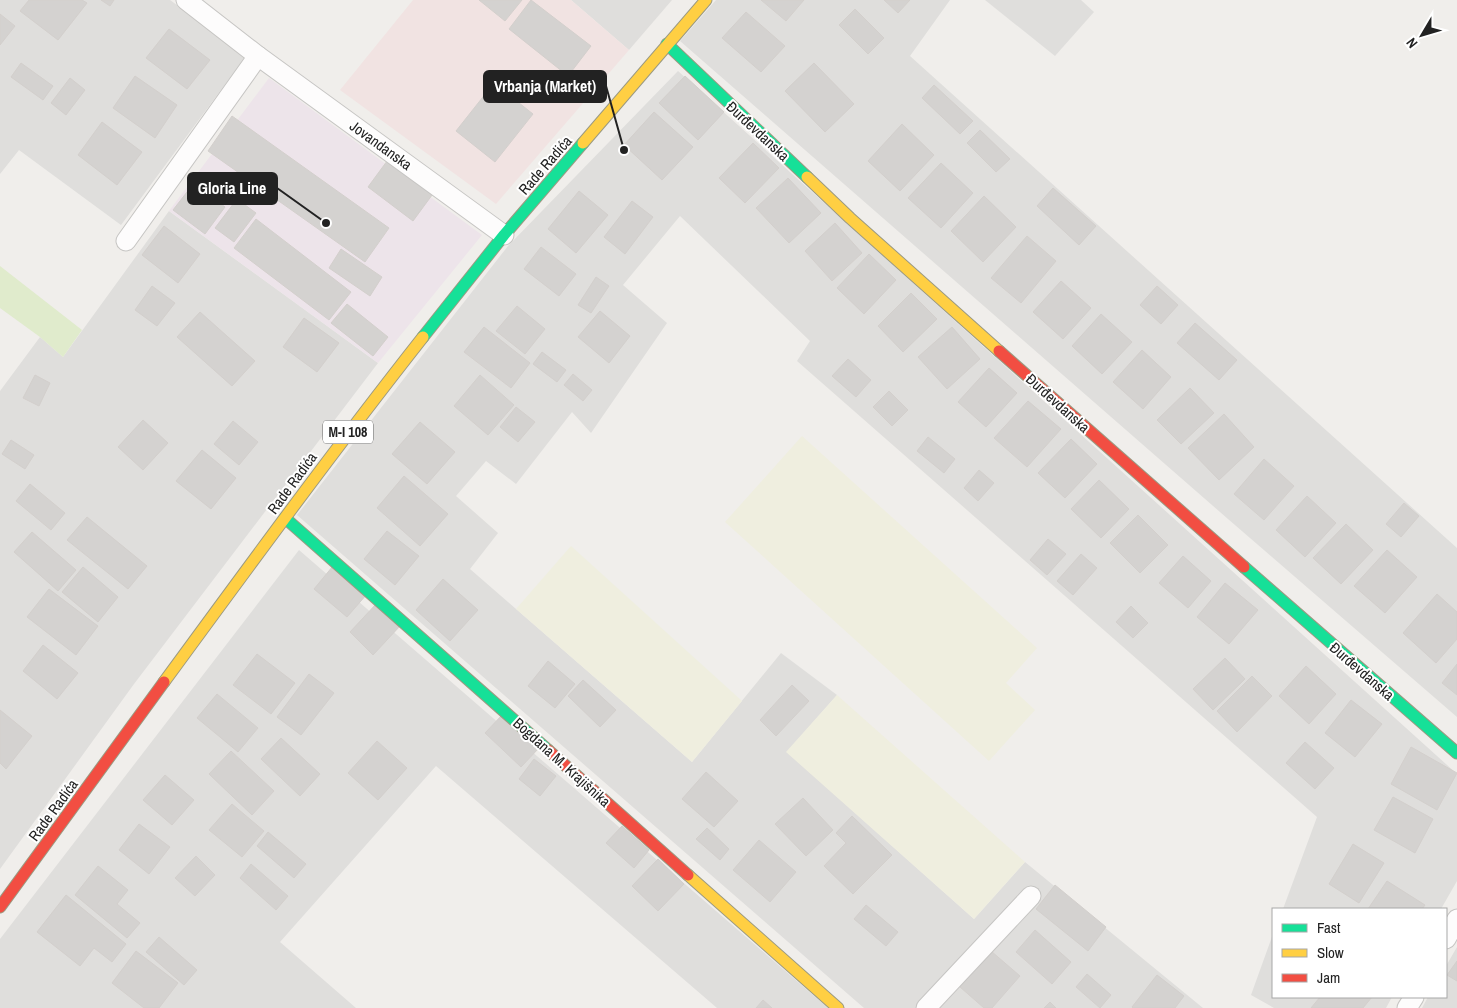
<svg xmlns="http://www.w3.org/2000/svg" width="1457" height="1008" font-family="'Archivo Narrow',sans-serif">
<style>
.residential{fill:#dfdedc}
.commercial{fill:#f1e3e2}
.industrial{fill:#ede4ea}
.farmland{fill:#efeedf}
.grass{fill:#e0ebcc}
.building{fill:#d4d2d0;stroke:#d3cfcc}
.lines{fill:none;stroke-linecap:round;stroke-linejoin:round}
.street-casing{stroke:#c6c5c3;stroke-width:21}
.fast-casing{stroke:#9b9a82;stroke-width:13}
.slow-casing{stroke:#9b9a82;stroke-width:13}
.jam-casing{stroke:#9b9a82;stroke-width:13}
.street{stroke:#fdfcfc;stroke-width:19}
.fast{stroke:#16e098;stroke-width:11}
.slow{stroke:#ffcf43;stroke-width:11}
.jam{stroke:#f24e42;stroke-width:11}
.labels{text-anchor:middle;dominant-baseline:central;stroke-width:4;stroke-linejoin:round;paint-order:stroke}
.shield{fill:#fff;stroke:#646464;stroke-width:1}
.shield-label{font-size:14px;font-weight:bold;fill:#222}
.street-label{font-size:15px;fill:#222;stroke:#fff}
.leader{fill:none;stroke:#222;stroke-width:2}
.callout-dot{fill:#222;stroke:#fff;stroke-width:2}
.callout{fill:#222;stroke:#222;stroke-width:2}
.callout-label{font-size:16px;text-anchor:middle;font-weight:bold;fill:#fff}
</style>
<rect width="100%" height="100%" fill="#f0eeeb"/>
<g class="residential">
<polygon points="0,0 170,0 246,56 121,225 19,150 0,174"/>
<polygon points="571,0 672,0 629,50"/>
<polygon points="716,0 950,0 910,56 1457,548 1457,717 1228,519 680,41"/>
<polygon points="985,0 1081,0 1094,12 1055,56"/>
<polygon points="678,71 1457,774 1457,881 1441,909 1283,909 1317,817 797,361 810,341 680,216 623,285 667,323 591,433 572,412 516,484 486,461 456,496 498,533 470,569 692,762 781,653 837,695 787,752 974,919 1025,862 1203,1008 864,1008 297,515 508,246"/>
<polygon points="169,211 378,363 134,684 0,869 0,391 40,337 63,357"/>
<polygon points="299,550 828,1008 717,1008 436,766 280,942 356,1008 0,1008 0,939"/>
<polygon points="1273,934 1273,997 1392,997 1386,1008 1274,1008 1251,995"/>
<polygon points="1457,947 1457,1008 1422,1008 1428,997 1446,997 1446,966"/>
</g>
<polygon class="commercial" points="413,0 571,0 629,50 496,204 340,90"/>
<polygon class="industrial" points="269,78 482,235 378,363 169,211"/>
<g class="farmland">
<polygon points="802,436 1037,648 1006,683 1035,710 989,761 725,522"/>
<polygon points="571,546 742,701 692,762 516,609"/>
<polygon points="837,695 1025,862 974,919 786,752"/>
</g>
<polygon class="grass" points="0,266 82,330 63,357 40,337 0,308"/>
<g class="building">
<polygon points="29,0 82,0 87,3 58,40 20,11"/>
<polygon points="101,0 114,0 110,6"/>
<polygon points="479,0 522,0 505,21"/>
<polygon points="531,0 591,46 568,76 509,29"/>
<polygon points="761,0 804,0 786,21"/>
<polygon points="884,0 910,0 898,13"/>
<polygon points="855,9 884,38 868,54 839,25"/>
<polygon points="746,12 785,46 761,72 722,38"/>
<polygon points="0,14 15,26 0,45"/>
<polygon points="169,29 210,60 187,89 146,58"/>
<polygon points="21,63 53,86 43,100 11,77"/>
<polygon points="814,63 854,104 825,132 785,91"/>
<polygon points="135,76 177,105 155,138 113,108"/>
<polygon points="685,76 724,112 698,140 659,103"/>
<polygon points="70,78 85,90 66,115 51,103"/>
<polygon points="494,83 533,114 495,162 456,131"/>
<polygon points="934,85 973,121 960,134 922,98"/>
<polygon points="654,112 693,147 662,180 624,145"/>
<polygon points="232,116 389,228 365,262 208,151"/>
<polygon points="102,122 142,152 117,185 78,155"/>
<polygon points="902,124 934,155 900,191 868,161"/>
<polygon points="980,130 1010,159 996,172 967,143"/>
<polygon points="753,143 779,168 745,203 719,178"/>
<polygon points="390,157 435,191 413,221 368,187"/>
<polygon points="941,163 973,193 941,228 908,198"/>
<polygon points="788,178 821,213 789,243 756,208"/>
<polygon points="194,183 225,207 205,234 173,210"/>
<polygon points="1053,188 1096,226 1079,245 1037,206"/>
<polygon points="579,191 608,215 576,253 548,229"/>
<polygon points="984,196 1016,227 983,262 951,231"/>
<polygon points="237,199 256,213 234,242 215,228"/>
<polygon points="632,201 653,217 625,254 604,237"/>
<polygon points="256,219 351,292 329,320 234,248"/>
<polygon points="835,223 862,253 832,281 805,251"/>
<polygon points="164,226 200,254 178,283 142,255"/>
<polygon points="1027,236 1056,261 1021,303 991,278"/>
<polygon points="541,247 576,274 559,296 524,269"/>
<polygon points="341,249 382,277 370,296 329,268"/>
<polygon points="869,254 896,280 864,314 837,288"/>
<polygon points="596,277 609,286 591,313 578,305"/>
<polygon points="1061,281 1091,308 1063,339 1033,312"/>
<polygon points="152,286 175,303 157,326 135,310"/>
<polygon points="1157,286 1178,305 1161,324 1140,305"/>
<polygon points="911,293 937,319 903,352 878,326"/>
<polygon points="347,304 388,337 373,356 331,323"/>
<polygon points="517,306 545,329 525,354 496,331"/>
<polygon points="600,311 630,336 609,363 578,337"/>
<polygon points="200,312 255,361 232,386 177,337"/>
<polygon points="1101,314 1132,342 1102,374 1072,346"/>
<polygon points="304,318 339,343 317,372 283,347"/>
<polygon points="1195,323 1237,360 1219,380 1177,343"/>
<polygon points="484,327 530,363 511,388 464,352"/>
<polygon points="952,327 980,359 947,389 918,357"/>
<polygon points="1142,350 1171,377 1143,409 1113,382"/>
<polygon points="542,352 566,370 557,382 533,364"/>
<polygon points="848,359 871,380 856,397 832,376"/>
<polygon points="989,368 1017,393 986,427 958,402"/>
<polygon points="573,374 592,390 583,401 564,385"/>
<polygon points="35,375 50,383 39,406 23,398"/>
<polygon points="480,375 514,405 488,435 454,406"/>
<polygon points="1190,388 1214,413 1181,444 1157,420"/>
<polygon points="889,391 908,410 892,426 873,407"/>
<polygon points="1028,401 1061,429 1027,467 994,438"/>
<polygon points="516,407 535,422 518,442 500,427"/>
<polygon points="1224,414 1254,447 1219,480 1188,448"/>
<polygon points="143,420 168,443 143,470 118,447"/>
<polygon points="233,421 258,442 239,465 214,444"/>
<polygon points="420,422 455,452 427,484 392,454"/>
<polygon points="928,437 955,459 944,473 917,451"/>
<polygon points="1071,439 1097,464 1065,498 1038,473"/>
<polygon points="11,440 34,455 25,469 2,454"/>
<polygon points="202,450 236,478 211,509 176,481"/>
<polygon points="1264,459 1294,486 1264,520 1234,494"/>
<polygon points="979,470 994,483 978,501 964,488"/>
<polygon points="404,476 448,514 420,546 377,508"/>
<polygon points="1099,480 1129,509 1101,538 1071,509"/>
<polygon points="30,484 65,513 51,530 16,501"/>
<polygon points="1307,496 1336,523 1305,557 1276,530"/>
<polygon points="1404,503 1419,516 1401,537 1386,524"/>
<polygon points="1138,515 1168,545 1140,573 1110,543"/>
<polygon points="87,517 147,566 128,589 67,540"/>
<polygon points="1346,524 1373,550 1341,584 1313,558"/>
<polygon points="387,531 419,556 395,585 364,559"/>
<polygon points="32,532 76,570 58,591 14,552"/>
<polygon points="1048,539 1066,554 1047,575 1030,560"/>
<polygon points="1387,550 1417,577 1385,613 1354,586"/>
<polygon points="1081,554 1097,568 1073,595 1057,581"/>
<polygon points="1183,556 1211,581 1188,608 1159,583"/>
<polygon points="333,566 367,594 347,617 314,589"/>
<polygon points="83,567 118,597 98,622 62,592"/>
<polygon points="443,579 478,610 450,641 416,610"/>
<polygon points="1225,583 1258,610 1229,644 1197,617"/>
<polygon points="49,589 98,626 76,655 27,617"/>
<polygon points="1437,594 1457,612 1457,639 1436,663 1403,633"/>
<polygon points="377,603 400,626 373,655 350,632"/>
<polygon points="1131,606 1148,623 1133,638 1116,622"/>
<polygon points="43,645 78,673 57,699 23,671"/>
<polygon points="257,654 295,683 271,714 233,685"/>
<polygon points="1225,658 1245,679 1213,710 1193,689"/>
<polygon points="548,661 575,684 555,708 528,686"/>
<polygon points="1457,664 1457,695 1442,683"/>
<polygon points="1306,666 1336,694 1309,724 1279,696"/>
<polygon points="309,674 334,693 301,735 277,717"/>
<polygon points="1252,676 1272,696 1237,732 1217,711"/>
<polygon points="583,680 616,710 600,727 568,696"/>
<polygon points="792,685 809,701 776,736 760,720"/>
<polygon points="217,694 258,728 238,752 197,718"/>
<polygon points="1351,700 1382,724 1355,757 1325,733"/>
<polygon points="0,710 32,736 6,769 0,763"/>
<polygon points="503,714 539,748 521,767 485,733"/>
<polygon points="281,738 320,774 300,796 261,759"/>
<polygon points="377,741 407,768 378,800 348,773"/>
<polygon points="1305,742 1334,768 1315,789 1286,763"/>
<polygon points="1411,747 1457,773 1437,810 1391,784"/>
<polygon points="231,751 274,791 252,815 209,774"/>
<polygon points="534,759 556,776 540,796 519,779"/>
<polygon points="706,772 738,801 714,827 682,799"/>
<polygon points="165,775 194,800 172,825 143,800"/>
<polygon points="1393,797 1433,819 1415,853 1374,830"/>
<polygon points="803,798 833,830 806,856 775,824"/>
<polygon points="232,804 264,831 242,857 209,830"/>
<polygon points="852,816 892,855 853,894 824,866 846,843 836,833"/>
<polygon points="139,824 170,847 149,874 119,850"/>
<polygon points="622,826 649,850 634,868 606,843"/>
<polygon points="707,828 729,849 720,860 696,839"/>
<polygon points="268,832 306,864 294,878 257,846"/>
<polygon points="759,840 796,872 770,902 733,870"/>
<polygon points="1353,844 1384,863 1359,903 1329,884"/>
<polygon points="196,856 215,875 195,896 175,878"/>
<polygon points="658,859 684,884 658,911 632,886"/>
<polygon points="251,864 288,896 276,910 240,878"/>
<polygon points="98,866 128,890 117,904 140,923 127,938 75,895"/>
<polygon points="1387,881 1425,905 1422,909 1368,909"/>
<polygon points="1055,885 1106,927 1088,951 1036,909"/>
<polygon points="66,895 126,944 112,962 94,948 80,966 37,932"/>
<polygon points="866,905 898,932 886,946 854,919"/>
<polygon points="1035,930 1071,962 1052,984 1016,952"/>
<polygon points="159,937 197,970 184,985 146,952"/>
<polygon points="136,951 178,983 159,1008 144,1008 112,983"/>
<polygon points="991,951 1020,976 992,1008 984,1008 960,987"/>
<polygon points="1457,961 1457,981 1447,975"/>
<polygon points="1087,974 1111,995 1100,1008 1076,987"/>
<polygon points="1157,975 1184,996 1175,1008 1133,1008 1132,1007"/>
<polygon points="1320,997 1372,997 1363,1008 1311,1008"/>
<polygon points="763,1000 772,1008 756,1008"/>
<polygon points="1050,1002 1056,1008 1044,1008"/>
</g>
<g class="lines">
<g class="street-casing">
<g id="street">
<polyline points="186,0 258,56 504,235"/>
<polyline points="126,241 258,56"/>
<polyline points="1446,939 1457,919"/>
<polyline points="926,1008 1031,896"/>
<polyline points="1407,1008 1414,997"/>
</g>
</g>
<g class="fast-casing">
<g id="fast">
<polyline points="667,44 807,177"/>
<polyline points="423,337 504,235 583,143"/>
<polyline points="285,518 548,750"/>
<polyline points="1244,567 1457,753"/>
</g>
</g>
<g class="slow-casing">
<g id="slow">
<polyline points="583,143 706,0"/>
<polyline points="807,177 850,218 999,351"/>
<path d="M164,682C249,566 334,450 423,337"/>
<polyline points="688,875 838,1008"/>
</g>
</g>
<g class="jam-casing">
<g id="jam">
<polyline points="999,351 1244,567"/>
<polyline points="548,750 688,875"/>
<polyline points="0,907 164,682"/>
</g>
</g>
<use href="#street" class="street"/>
<use href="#fast" class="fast"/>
<use href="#slow" class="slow"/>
<use href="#jam" class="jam"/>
</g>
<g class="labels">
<rect class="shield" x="323" y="420.5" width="50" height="23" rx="4"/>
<g class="shield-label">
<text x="348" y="432">M-I 108</text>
</g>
<g class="street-label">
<text transform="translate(758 131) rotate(43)">Đurđevdanska</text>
<text transform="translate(381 145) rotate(36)">Jovandanska</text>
<text transform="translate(545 165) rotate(-49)">Rade Radića</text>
<text transform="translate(1058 403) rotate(42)">Đurđevdanska</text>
<text transform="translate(292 483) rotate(-54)">Rade Radića</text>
<text transform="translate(1362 671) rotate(41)">Đurđevdanska</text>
<text transform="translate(562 762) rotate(42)">Bogdana M. Krajišnika</text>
<text transform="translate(53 810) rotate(-54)">Rade Radića</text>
</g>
</g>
<path class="leader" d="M624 150L606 86M326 223L277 188"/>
<g class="callout-dot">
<circle cx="624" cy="150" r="5"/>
<circle cx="326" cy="223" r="5"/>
</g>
<g class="callout">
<rect x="484" y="71" width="122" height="31" rx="5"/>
<rect x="188" y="173" width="89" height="31" rx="5"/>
</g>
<g class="callout-label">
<text x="545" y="92">Vrbanja (Market)</text>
<text x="232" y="194">Gloria Line</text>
</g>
<rect x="1272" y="908" width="175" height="90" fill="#ffffff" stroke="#a7a7a7"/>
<rect x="1282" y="924" width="25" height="8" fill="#16e098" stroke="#a7a7a7"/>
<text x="1317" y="933" font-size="15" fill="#222222">Fast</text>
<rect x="1282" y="949" width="25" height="8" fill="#ffcf43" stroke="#a7a7a7"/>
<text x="1317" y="958" font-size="15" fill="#222222">Slow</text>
<rect x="1282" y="974" width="25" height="8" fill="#f24e42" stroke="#a7a7a7"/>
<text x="1317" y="983" font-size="15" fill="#222222">Jam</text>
<g transform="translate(1422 35) rotate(232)" stroke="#ffffff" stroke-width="4" paint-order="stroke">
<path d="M0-4L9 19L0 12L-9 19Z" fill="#222222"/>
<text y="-8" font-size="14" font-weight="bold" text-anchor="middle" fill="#222222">N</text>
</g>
</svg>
